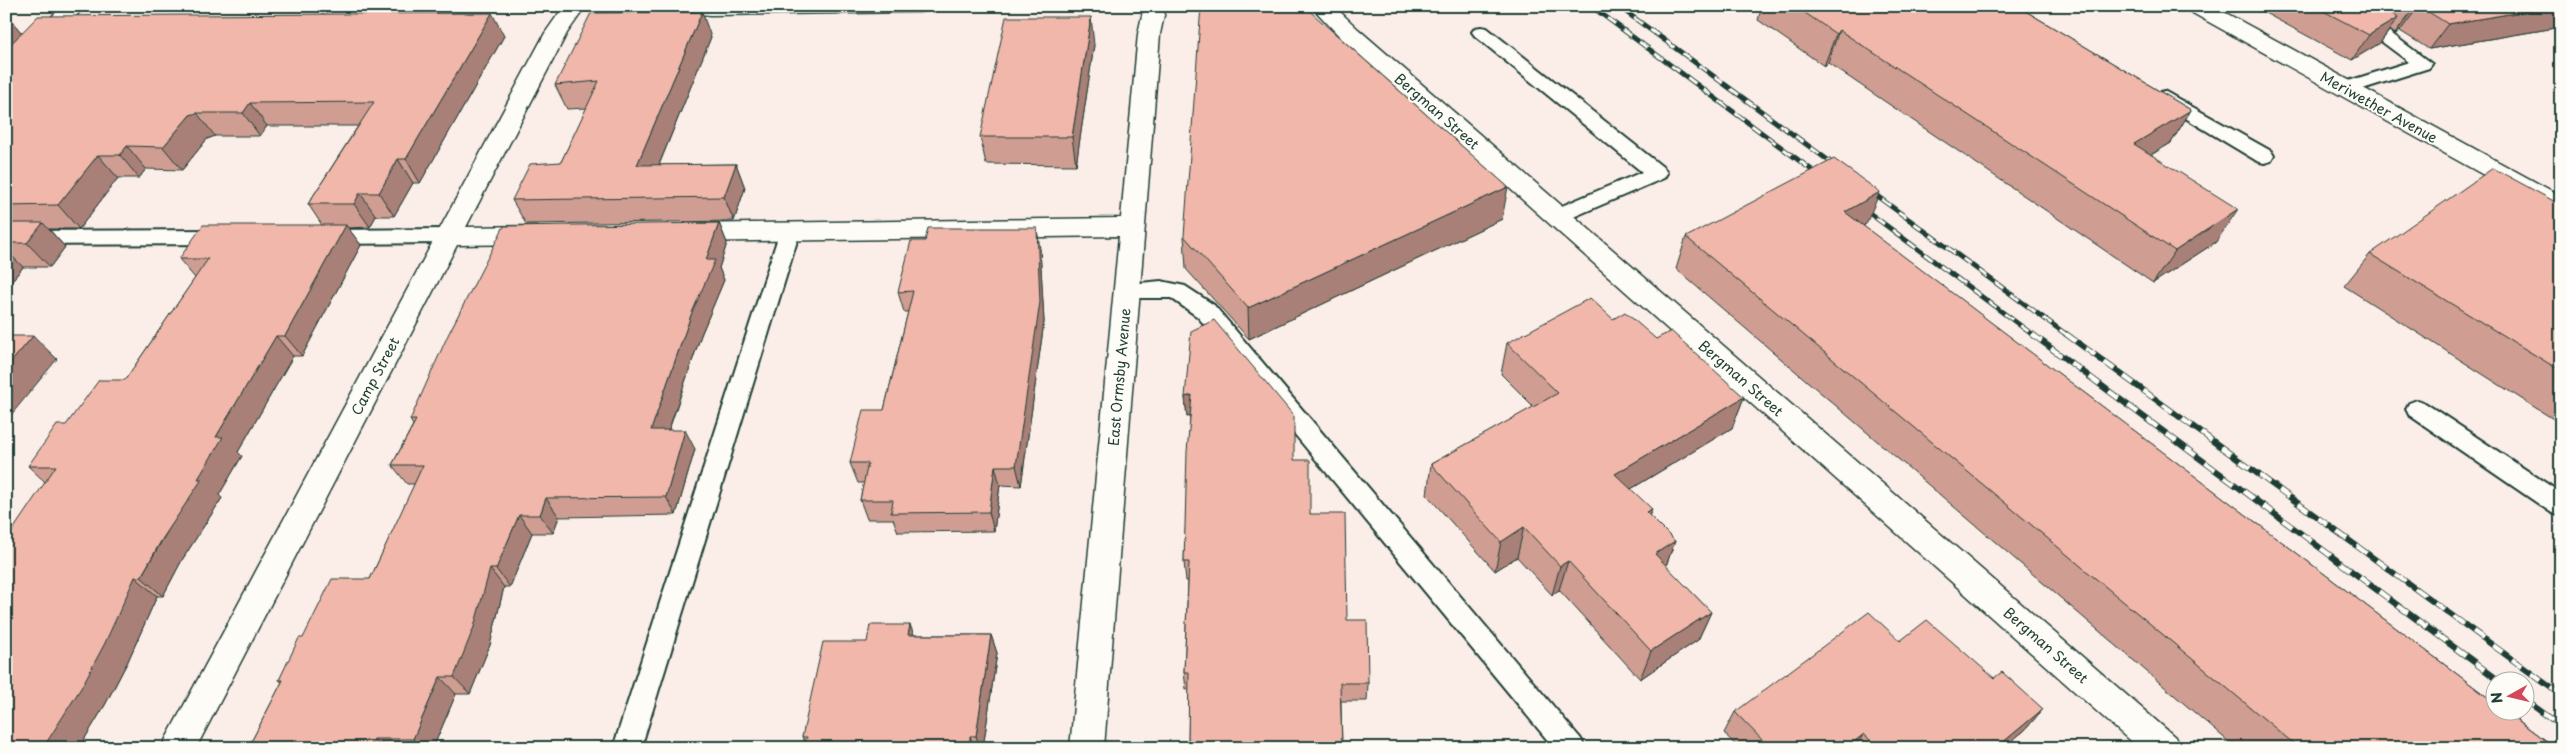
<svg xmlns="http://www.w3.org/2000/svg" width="2567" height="754" font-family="'Playpen Sans',sans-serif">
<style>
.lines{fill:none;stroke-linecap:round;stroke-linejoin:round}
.service-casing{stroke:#1f3d34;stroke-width:4}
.minor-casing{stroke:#1f3d34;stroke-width:3}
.secondary-casing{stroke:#1f3d34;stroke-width:3}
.service{fill:#fdfcf7;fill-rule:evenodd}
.minor{fill:#fdfcf7;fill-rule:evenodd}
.secondary{fill:#fdfcf7;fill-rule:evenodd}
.rail-far1-casing{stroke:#1f3d34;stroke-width:5}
.rail-casing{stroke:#1f3d34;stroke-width:6}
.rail-far1{stroke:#fdfcf7;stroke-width:3;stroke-dasharray:10;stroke-linecap:butt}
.rail{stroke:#fdfcf7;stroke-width:4.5;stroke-dasharray:12;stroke-linecap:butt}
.wall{fill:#cf9d92;stroke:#1f3d34}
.shaded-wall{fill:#a98077;stroke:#1f3d34}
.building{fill:#f1b7aa;stroke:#1f3d34}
.labels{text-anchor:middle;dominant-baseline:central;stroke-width:4;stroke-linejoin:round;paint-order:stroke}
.street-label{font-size:14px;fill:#1f3d34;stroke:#fdfcf7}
</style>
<rect width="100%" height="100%" fill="#fbeee8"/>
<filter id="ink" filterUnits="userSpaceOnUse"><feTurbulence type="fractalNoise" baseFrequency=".02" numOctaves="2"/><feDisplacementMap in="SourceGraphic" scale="10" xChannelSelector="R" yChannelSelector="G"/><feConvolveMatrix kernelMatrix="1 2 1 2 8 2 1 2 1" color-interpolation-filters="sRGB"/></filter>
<g filter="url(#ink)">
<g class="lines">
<g class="service-casing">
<g id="service">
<polygon points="2334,6 2355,6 2432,64 2429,68 2353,92 2339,92 2337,88 2339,84 2409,62"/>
<polygon points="1481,27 1487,28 1664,168 1667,173 1664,178 1564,221 1557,223 1550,221 1547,216 1550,211 1642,172 1475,36 1472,32 1475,28"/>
<polygon points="2164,91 2271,151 2274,156 2271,161 2264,163 2257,161 2157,101 2155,97 2157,93"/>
<polygon points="790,224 797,226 800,231 641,748 613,748 780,231 783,226"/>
<polygon points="448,229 455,231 458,236 455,241 448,243 325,244 318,242 315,237 318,232 325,230"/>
<polygon points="225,230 232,232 235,237 232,242 225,244 6,245 6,231"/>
<polygon points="1161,281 1185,286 1214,305 1581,739 1585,748 1554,748 1198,317 1171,298 1127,298 1119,295 1116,290 1119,285"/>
<polygon points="2417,400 2425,403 2561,493 2561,516 2552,513 2409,415 2406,409 2409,403"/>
</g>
</g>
<g class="minor-casing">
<g id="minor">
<polygon points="62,6 85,6 14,83 6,85 6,64"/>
<polygon points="564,6 586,6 567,33 466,227 536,226 545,229 549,235 545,241 536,244 457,245 196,748 161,748 545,33"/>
<polygon points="1144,6 1166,6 1160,34 1104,748 1070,748 1119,236 686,242 677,239 673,233 677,227 686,224 1121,218 1138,34"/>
<polygon points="1311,6 1334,6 1358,29 2175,737 2180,748 2138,748 1342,39"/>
<polygon points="2186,6 2213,6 2561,196 2561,215 2552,213 2189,11"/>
</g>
</g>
<g class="secondary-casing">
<polygon id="secondary" points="665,6 930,6 927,11 919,12 710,15 668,11"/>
</g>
<use href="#service" class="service"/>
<use href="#minor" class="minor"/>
<use href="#secondary" class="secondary"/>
<g class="rail-far1-casing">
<g id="rail-far1">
<polyline points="1591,6 1824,179"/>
<polyline points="1618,6 1840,169"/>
<polyline points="1866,188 2067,335"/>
<polyline points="1860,206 2033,335"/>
</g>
</g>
<g class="rail-casing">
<g id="rail">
<polyline points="2032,334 2501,682"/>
<polyline points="2066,334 2561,695"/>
<polyline points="2524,699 2561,726"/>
</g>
</g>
<use href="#rail-far1" class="rail-far1"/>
<use href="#rail" class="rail"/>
</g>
<g class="wall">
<polygon points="1762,6 2017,6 2191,110 2171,143 2151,155 2216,242 2153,283 1828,63 1824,66 1758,20"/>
<polygon points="2252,6 2561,6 2561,27 2429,49 2400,31 2395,34 2390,30 2380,43 2352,60"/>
<polygon points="6,16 22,33 504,36 420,183 413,183 394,216 376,216 370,227 348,228 361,245 302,356 293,356 238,452 242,456 219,495 222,498 182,560 163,596 157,596 128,661 105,705 79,748 6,748 45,482 28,466 66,425 125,380 195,278 179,259 322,225 308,204 358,126 267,126 260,136 215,136 207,139 182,170 146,169 139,178 118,178 79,229 49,229 65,247 50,267 23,267 6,288"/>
<polygon points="711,37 659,165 736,164 745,188 734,221 526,224 512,200 561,162 587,108 567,109 555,85"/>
<polygon points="1094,45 1076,165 986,164 980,137"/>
<polygon points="2561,205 2561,424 2344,286 2370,254"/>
<polygon points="1502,219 1249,339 1186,269 1184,236"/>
<polygon points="719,223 727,243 719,268 724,280 701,335 669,430 695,449 676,515 559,517 553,533 532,533 510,587 504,587 490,645 470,694 456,694 433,748 248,748 282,682 279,680 303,638 370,579 415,484 407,484 392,465 413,425 410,420"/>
<polygon points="1866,224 1863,226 2555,748 2236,748 1676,269 1686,237"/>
<polygon points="1040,249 1044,322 1021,486 1000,485 994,531 898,532 893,519 867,519 860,500 864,483 858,483 850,463 884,410 908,312 904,312 898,292"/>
<polygon points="1613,319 1656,339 1744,397 1732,428 1631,489 1649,515 1675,541 1666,566 1711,612 1698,640 1640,679 1559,590 1552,595 1517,557 1495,571 1427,495 1431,464 1534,407 1501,374 1507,343"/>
<polygon points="1185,397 1294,460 1310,514 1347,620 1368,683 1367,701 1341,701 1342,748 1188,748 1189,689 1186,689 1184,672 1188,581 1186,581 1184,562 1190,416 1187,417"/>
<polygon points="910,625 914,635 991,635 997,653 983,748 804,748 806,743 802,737 867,642"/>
<polygon points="1900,641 1994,678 2043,709 2025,730 2003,748 1738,748 1724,733 1735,712"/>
</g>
<g class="shaded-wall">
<polygon points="2419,6 2400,31 2395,34 2413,9"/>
<polygon points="2558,6 2561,6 2561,27 2429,49 2448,24"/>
<polygon points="702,12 711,37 649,189 637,165"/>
<polygon points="492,13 504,36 420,183 406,159"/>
<polygon points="8,16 27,40 6,61 6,18"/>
<polygon points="1091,17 1094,45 1076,165 1072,137"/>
<polygon points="2398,18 2380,43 2352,60 2369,35"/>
<polygon points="1839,30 1828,63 1824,66 1836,34"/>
<polygon points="250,103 267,126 260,136 243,113"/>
<polygon points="2191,110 2171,143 2114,176 2134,144"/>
<polygon points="197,113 215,136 207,139 182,170 163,147 190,115"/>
<polygon points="127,146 146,169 139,178 120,155"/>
<polygon points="98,155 118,178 79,229 58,205"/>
<polygon points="398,159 413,183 394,216 379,193"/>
<polygon points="736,164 745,188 734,221 724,197"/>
<polygon points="1508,187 1502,219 1249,339 1248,308"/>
<polygon points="1880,192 1866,224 1832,244 1845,212"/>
<polygon points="360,193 376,216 370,227 354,204"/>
<polygon points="2238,209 2216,242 2153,283 2175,251"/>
<polygon points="43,223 65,247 50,267 27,243"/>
<polygon points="719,223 727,243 719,268 724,280 701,335 662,449 651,430 691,315 706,260"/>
<polygon points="346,225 361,245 302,356 285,336"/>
<polygon points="1037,228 1040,249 1044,322 1021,486 1016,466"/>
<polygon points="6,250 23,267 6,288"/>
<polygon points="33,336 57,359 6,421 6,368"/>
<polygon points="276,336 293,356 238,452 242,456 219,495 222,498 182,560 163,596 141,577 198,479 216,437"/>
<polygon points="1192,395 1193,415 1187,417 1185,397"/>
<polygon points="1744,397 1732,428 1606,504 1615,474"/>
<polygon points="685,430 695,449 676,515 666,497"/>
<polygon points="995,466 1000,485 994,531 989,512"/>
<polygon points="546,498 559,517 553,533 540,515"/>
<polygon points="1652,509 1641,539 1646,512"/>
<polygon points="519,515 532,533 510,587 496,569"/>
<polygon points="1524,527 1517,557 1495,571 1501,542"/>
<polygon points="1675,541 1664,571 1655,554"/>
<polygon points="1568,561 1559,590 1552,595 1560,566"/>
<polygon points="490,569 504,587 490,645 470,694 454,677"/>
<polygon points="135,577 157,596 128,661 105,705 79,748 43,748"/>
<polygon points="1711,612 1698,640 1640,679 1651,651"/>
<polygon points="910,625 917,643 908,635"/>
<polygon points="991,635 997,653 983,748 980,748 976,736"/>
<polygon points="440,677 456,694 433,748 422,748 413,739"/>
<polygon points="2043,709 2025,730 2003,748 1996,748"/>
<polygon points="1864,734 1854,748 1846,748"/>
<polygon points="970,736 974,748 970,748"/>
<polygon points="374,739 384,748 370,748"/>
</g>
<g class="building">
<polygon points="1201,6 1304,6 1508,187 1248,308 1184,236"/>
<polygon points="1795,6 2017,6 2191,110 2134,144 2238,209 2175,251 1839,30 1836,34"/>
<polygon points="2314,6 2382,6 2398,18 2369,35"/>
<polygon points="2409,6 2558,6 2448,24 2419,6 2413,9"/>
<polygon points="702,12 637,165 736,164 724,197 512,200 530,164 561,162 599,81 555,85 591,13"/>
<polygon points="492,13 406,159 398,159 379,193 360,193 354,204 308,204 374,102 250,103 243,113 197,113 190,115 163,147 127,146 120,155 98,155 58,205 6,206 6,49 38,16"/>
<polygon points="1006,17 1091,17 1072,137 980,137"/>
<polygon points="1834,159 1880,192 1845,212 2494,702 2494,712 2507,712 2555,748 2299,748 1686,237"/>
<polygon points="2493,168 2561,205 2561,371 2370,254"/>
<polygon points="6,223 43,223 27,243 6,243"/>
<polygon points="719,223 706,260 715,260 691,315 651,430 685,430 666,497 546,498 540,515 519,515 496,569 490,569 474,627 454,677 440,677 413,739 374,739 370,748 248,748 283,680 279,680 299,638 303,638 332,579 370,579 423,465 392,465 416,420 410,420 448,335 504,226"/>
<polygon points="203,225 346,225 285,336 276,336 216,437 223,437 198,479 202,479 161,541 141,577 135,577 105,643 81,688 43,748 6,748 6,540 56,466 28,466 57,425 66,425 99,380 125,380 208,259 179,259"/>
<polygon points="928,228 1037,228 1040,302 1016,466 995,466 989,512 891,513 893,500 860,500 868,463 850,463 863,410 884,410 913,291 898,292 911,241 925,241"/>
<polygon points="1590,298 1613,319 1625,312 1656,339 1671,331 1744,397 1615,474 1652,509 1646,512 1675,541 1655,554 1711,612 1651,651 1568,561 1560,566 1524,527 1501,542 1431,464 1558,393 1507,343"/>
<polygon points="1214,320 1294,416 1294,460 1310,460 1310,514 1345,514 1347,620 1367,620 1368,683 1340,683 1342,748 1191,748 1191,746 1188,746 1189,672 1184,672 1189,562 1184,562 1187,452 1192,395 1185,397 1191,331"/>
<polygon points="6,336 33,336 6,368"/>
<polygon points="1869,612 1900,641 1927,620 1994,678 2002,672 2043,709 1996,748 1878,748 1864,734 1846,748 1770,748 1735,712"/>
<polygon points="870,625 910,625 908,635 991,635 976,736 970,736 970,748 804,748 807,737 802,737 823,642 867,642"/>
</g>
</g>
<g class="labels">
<g class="street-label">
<text transform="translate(2379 107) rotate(29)">Meriwether Avenue</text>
<text transform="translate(1437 111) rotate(41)">Bergman Street</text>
<text transform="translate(375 376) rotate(-62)">Camp Street</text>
<text transform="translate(1119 377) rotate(-85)">East Ormsby Avenue</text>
<text transform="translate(1741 378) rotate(41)">Bergman Street</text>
<text transform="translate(2046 645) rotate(41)">Bergman Street</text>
</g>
</g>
<rect width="2567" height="754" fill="none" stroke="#fdfcf7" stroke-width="25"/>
<rect x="12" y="12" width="2542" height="729" fill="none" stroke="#1f3d34" stroke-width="2" filter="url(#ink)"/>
<g transform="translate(2510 696) rotate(262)"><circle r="24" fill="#fdfcf7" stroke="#a4b0a9"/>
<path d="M0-4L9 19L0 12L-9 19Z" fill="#d1495b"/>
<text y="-8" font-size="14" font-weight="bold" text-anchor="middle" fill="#1f3d34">N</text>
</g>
</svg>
